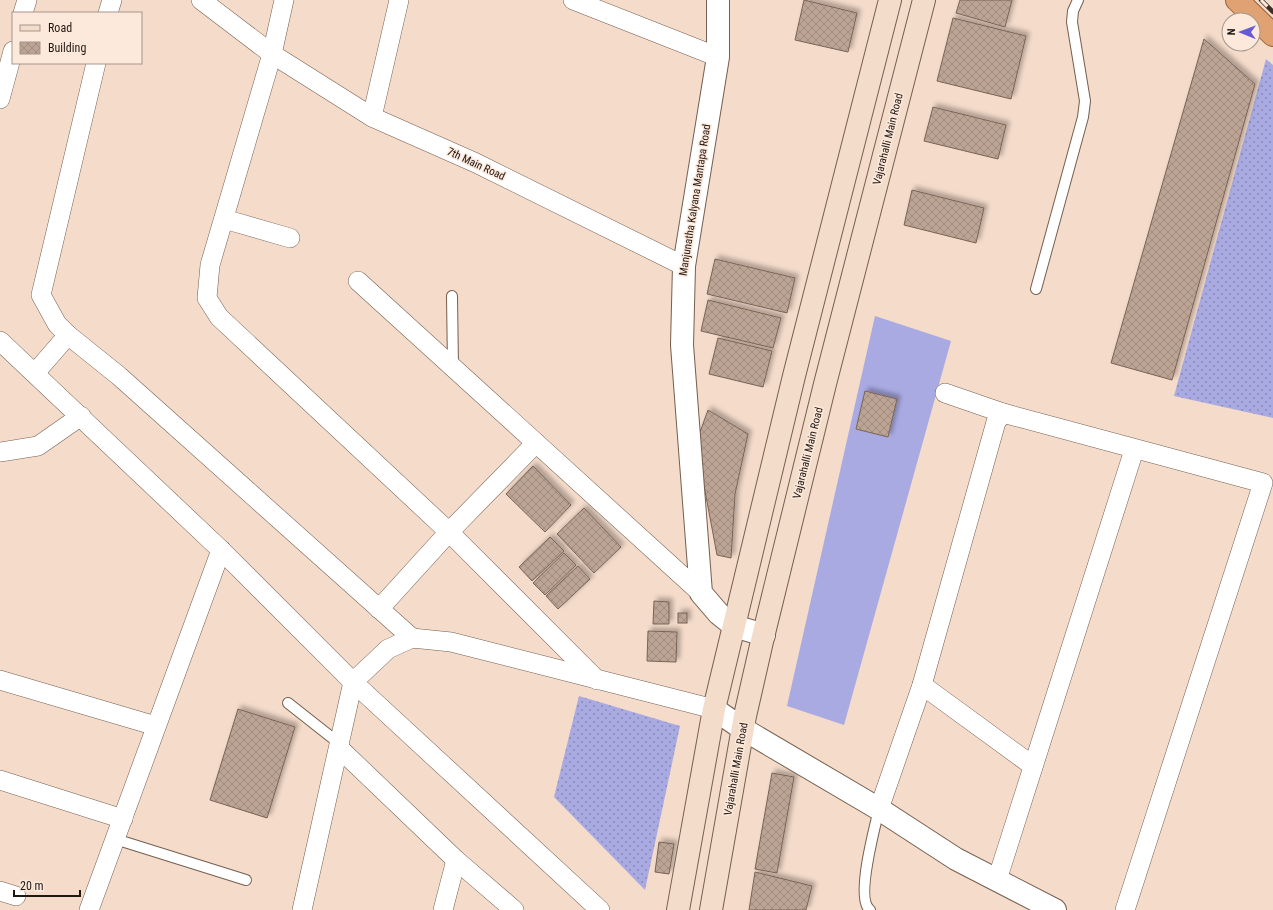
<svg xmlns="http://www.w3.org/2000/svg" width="1273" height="910" font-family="'Roboto Condensed',sans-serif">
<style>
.grass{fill:url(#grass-dots)}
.pitch{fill:#a9aae2}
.building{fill:url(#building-cross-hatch);stroke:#796355;filter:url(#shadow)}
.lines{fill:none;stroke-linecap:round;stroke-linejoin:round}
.service-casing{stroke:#755f51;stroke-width:12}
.minor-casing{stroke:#755f51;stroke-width:20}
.tertiary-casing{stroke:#755f51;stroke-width:24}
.secondary-casing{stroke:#755f51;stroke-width:24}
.trunk-casing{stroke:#986239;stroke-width:24}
.service{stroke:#fff;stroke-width:10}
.minor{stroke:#fff;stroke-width:19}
.tertiary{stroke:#fff;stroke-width:22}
.secondary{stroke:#f3dcca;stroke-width:22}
.trunk{stroke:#e0a272;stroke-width:22}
.rail-casing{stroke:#3b3029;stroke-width:4.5}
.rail{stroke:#fde9dc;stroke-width:3;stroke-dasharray:9;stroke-linecap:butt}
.labels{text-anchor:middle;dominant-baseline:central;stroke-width:3;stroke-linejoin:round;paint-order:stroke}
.street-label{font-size:11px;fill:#201711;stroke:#fde9dc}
</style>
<defs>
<pattern id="grass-dots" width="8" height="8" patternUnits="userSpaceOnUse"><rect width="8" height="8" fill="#a9aae2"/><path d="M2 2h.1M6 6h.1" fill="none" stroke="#8989b6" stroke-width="1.8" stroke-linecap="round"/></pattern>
<pattern id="building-cross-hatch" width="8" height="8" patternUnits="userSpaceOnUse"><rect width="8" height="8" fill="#bca494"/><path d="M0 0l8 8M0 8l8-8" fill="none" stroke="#a18c7f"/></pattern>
<filter id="shadow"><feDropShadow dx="3.5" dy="-3.5" stdDeviation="2" flood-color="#0004"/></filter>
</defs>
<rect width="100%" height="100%" fill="#f4dbca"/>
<g class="grass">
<polygon points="1266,59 1273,65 1273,418 1174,396"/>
<polygon points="579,696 680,726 645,890 554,797"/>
</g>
<polygon class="pitch" points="875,316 951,341 844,725 787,706"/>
<g class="building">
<polygon points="804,0 857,13 848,52 795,40"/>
<polygon points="960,0 1012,0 1005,27 956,13"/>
<polygon points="953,18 1026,36 1011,99 937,81"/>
<polygon points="1204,39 1255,84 1172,380 1111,363"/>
<polygon points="933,107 1006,125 998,159 924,141"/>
<polygon points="912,190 984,208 976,243 904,225"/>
<polygon points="715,259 795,278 787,313 707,294"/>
<polygon points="708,300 781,318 773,348 701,331"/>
<polygon points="718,338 772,351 763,387 709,374"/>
<polygon points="865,391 897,399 888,437 856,429"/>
<polygon points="708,410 748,434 735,494 731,558 717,555 696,443"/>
<polygon points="533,466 571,505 545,532 506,494"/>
<polygon points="584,508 621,547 594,573 557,534"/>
<polygon points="550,537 564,551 532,581 519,567"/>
<polygon points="564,553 576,565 545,595 533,583"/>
<polygon points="578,566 590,579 558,609 546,596"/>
<polygon points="654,601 669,602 669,624 653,624"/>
<rect x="678" y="613" width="9" height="10"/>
<polygon points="648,631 677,632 676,662 647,661"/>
<polygon points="238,709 295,727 267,818 210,800"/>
<polygon points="772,773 794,777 777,873 755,869"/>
<polygon points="659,842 674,844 669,874 655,872"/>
<polygon points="755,872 812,886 806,910 749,910"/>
</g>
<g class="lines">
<g class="service-casing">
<g id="service">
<polyline points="1036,289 1083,117 1085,101 1072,22 1073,11 1078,0"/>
<polyline points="452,296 453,367"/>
<polyline points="288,703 340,744"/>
<polyline points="115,839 246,880"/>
<path d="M870,910C855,899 875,827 879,809"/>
</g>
</g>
<g class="minor-casing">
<g id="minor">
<polyline points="201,0 272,54 210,265 207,298 219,317 449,532 597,680"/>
<polyline points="284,0 272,54 372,117 476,163 684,266"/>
<polyline points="573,0 718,57"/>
<polyline points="23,13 27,0"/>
<polyline points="108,13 112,0"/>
<polyline points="0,99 13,51"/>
<polyline points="372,117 399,0"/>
<polyline points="224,219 290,238"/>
<polyline points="358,281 701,593"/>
<polyline points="68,335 57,324 41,295 96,63"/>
<polyline points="0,341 221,550 353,682 600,910"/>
<polyline points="35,373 68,335 119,376 412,638"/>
<polyline points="945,393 1003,413"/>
<polyline points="0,452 38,446 81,416"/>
<polyline points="379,609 449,532 536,443"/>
<polyline points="0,680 156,726"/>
<polyline points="922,685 1033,766"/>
<polyline points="339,748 456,860 514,910"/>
<polyline points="0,780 123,819"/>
<polyline points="879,809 922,685 996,422 1003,413 1263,483 1125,910"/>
<polyline points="997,880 1134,450"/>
<polyline points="0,891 16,896"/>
<polyline points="89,910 221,550"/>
<polyline points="302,910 353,682 388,649 412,638 451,642 714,709"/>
<polyline points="443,910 456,860"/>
</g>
</g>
<g class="tertiary-casing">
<g id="tertiary">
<polyline points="718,0 718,57 684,266 682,345 701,593 719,614 734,626 764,635"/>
<polyline points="714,709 743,729 879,809 956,859 1055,910"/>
</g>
</g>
<g class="secondary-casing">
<g id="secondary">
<polyline points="678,910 714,709 794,376 890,0"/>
<polyline points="711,910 745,716 763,637 825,384 924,0"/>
</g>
</g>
<g class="trunk-casing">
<polyline id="trunk" points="1237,0 1273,35"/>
</g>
<use href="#service" class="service"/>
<use href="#minor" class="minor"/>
<use href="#tertiary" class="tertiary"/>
<use href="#secondary" class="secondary"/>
<use href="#trunk" class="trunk"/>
<g class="rail-casing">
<polyline id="rail" points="1261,0 1273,12"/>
</g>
<use href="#rail" class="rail"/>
</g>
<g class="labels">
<g class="street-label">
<text transform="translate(888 139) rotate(-76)">Vajarahalli Main Road</text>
<text transform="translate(476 164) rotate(25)">7th Main Road</text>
<text transform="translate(695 200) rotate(-81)">Manjunatha Kalyana Mantapa Road</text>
<text transform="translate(808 453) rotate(-76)">Vajarahalli Main Road</text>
<text transform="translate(736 769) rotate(-80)">Vajarahalli Main Road</text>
</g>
</g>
<rect x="12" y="12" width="130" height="52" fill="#fde9dc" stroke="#a5958b"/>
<rect x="20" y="25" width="20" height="6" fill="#f3dcca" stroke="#a5958b"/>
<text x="48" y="32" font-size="12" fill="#201711">Road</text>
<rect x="20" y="42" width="20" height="12" fill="url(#building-cross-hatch)" stroke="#a5958b"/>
<text x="48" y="52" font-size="12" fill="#201711">Building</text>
<g transform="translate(1241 32) rotate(271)"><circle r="19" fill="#fde9dc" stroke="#a5958b"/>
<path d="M0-3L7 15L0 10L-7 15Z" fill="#685ad3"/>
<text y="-6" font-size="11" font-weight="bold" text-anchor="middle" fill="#201711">N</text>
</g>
<path d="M14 890v6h66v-6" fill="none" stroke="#201711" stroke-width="2"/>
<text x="20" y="890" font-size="12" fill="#201711" stroke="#fde9dc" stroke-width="3" paint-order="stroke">20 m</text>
</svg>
